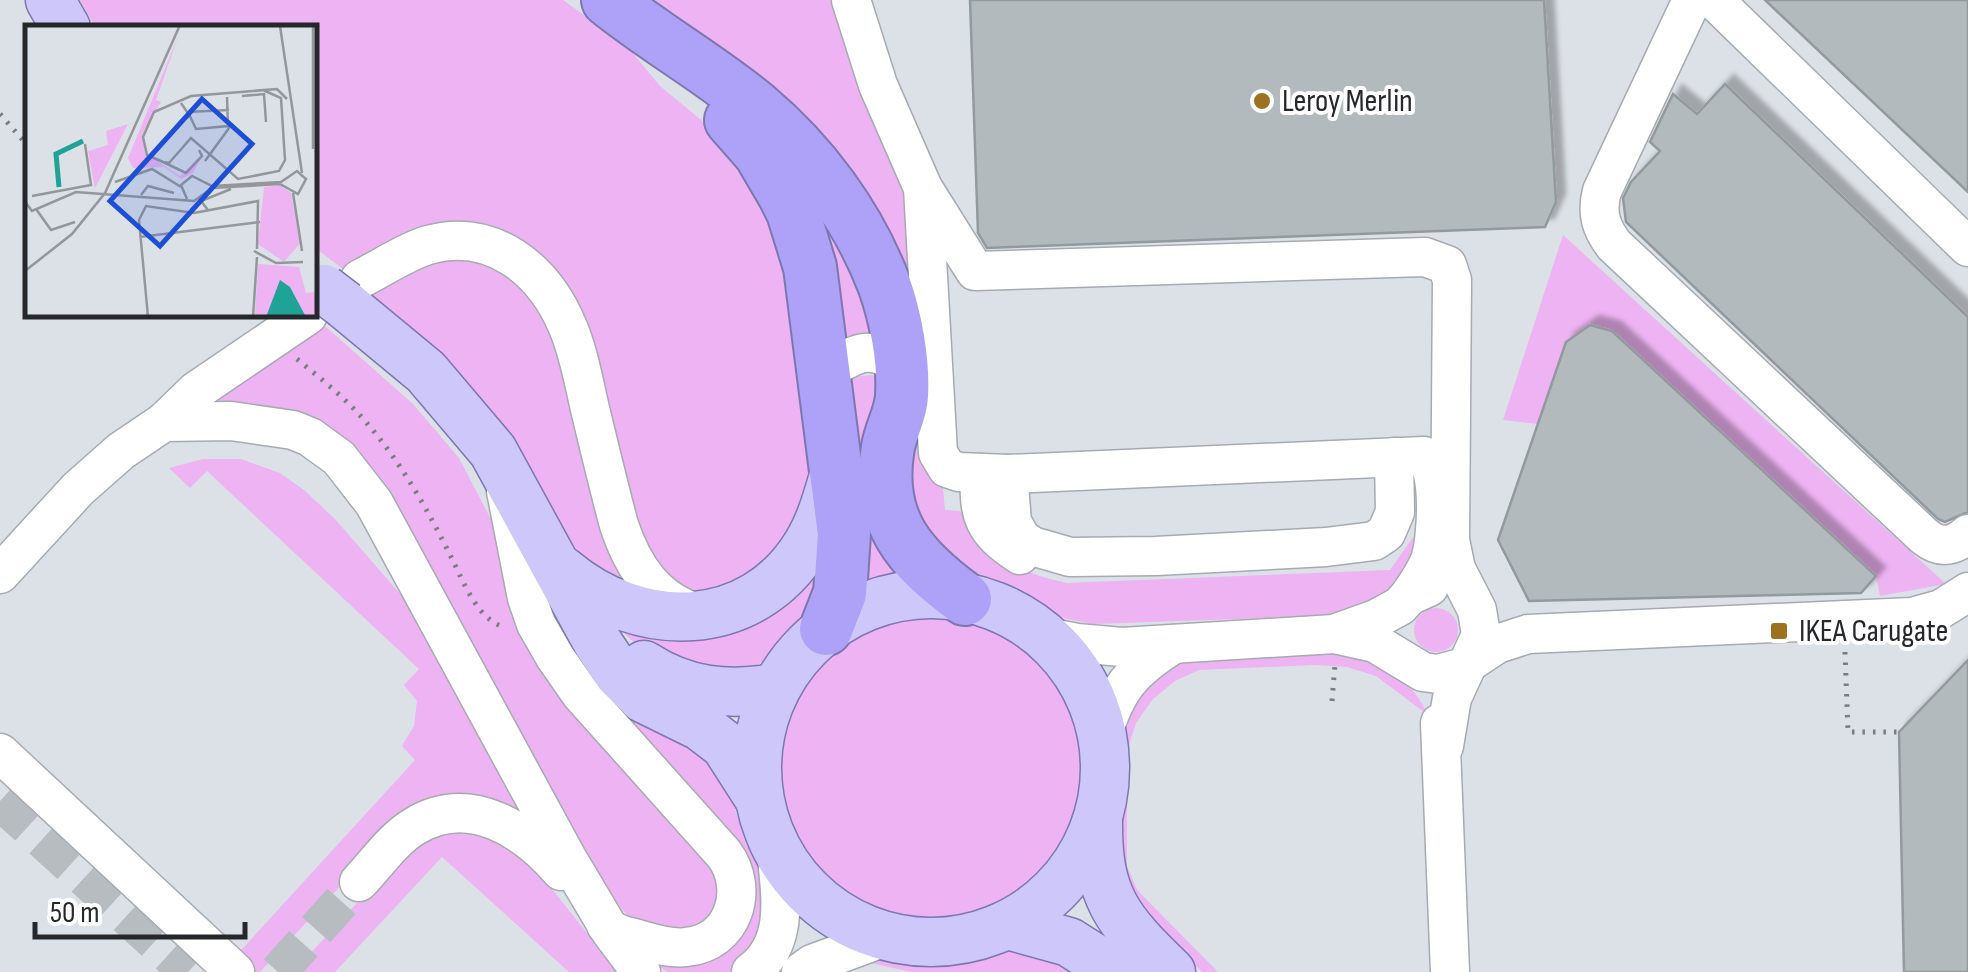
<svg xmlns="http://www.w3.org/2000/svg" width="1968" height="972" font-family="'Sofia Sans Condensed',sans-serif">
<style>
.green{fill:#edb3f2}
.building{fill:#b2babd;stroke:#929a9d;stroke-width:2.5;filter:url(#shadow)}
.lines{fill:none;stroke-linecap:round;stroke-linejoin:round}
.minor-tunnel{stroke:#b7bcc1;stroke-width:38;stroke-dasharray:38 19;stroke-linecap:butt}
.minor-casing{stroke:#a6abb1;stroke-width:41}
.major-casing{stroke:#7d77af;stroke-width:51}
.highway-casing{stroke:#7d77af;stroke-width:56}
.path{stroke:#797d81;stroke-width:5;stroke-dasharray:2.5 8;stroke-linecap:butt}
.minor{stroke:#fff;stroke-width:38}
.major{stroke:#cec7fa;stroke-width:48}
.highway{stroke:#ada2f7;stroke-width:52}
.major-bridge-casing{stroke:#7d77af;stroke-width:51;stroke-linecap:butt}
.major-bridge{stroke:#cec7fa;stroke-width:48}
.poi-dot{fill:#9c7220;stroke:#fff;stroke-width:4}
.labels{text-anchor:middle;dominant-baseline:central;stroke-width:8;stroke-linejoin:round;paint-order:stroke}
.poi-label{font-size:32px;fill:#25272a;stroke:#fff;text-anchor:start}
.inset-river{fill:none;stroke:#1ea396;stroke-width:5}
.inset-road{fill:none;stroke:#93979b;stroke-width:2.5}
.view{fill:#1d4ed8;fill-opacity:0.15;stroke:#1d4ed8;stroke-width:5}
.inset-edge{fill:none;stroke:#25272a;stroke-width:5}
</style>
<defs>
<filter id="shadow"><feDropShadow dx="9" dy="-9" stdDeviation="2.5" flood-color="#0004"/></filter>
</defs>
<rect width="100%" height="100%" fill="#dce1e7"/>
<g class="green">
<polygon points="80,0 563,0 626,45 660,86 723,138 789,256 814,484 763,577 691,595 649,565 581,325 495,234 350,274 315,248 315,28 95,27"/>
<path d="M623,0H832L917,218L945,510L960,511C989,556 1015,572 1067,583L1390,570L1416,533L1428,532C1398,586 1389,606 1324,616L1093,624L1063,618L960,578L902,514L898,296Z"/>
<polygon points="814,210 829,213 882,344 841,348"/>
<polygon points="1563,235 1946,584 1880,596 1876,576 1612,331 1590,326 1538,424 1503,420"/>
<polygon points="443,257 482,257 542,302 632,581 598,580 363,301 412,268"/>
<polygon points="325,326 413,404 459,458 494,525 515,595 716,854 728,900 700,936 633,923 604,886 357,461 205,408"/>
<polygon points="873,375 888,387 918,580 889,581 864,587 847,384 856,376"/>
<polygon points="203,459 241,459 280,473 304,490 335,519 401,595 436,651 530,818 403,819 260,972 250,972 234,958 415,760 402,746 414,726 417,701 404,685 419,669 207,471 190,488 169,468"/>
<path d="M828,540C824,560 825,591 815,608C764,695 675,695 613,621L659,633Z"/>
<circle cx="1436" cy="630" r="22"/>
<circle cx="931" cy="767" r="152"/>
<path d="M1343,650C1383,667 1408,673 1428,715L1376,676L1347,667L1315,665L1199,670L1175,681L1152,700L1136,723L1127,751V867L1138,891L1218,972H1202L1140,911L1119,882L1109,825L1116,793L1119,722L1157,668L1195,655Z"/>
<polygon points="601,695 633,716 694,743 728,786 746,844 770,881 771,907 751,957 729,972 667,972 635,949 748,914"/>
<polygon points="474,824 520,849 618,972 569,972 442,857 335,972 293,972 420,835"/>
<polygon points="1000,951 1033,952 1085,972 912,972 870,963 843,969 855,959 923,963"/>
</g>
<g class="building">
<polygon points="970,0 1544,0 1556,202 1545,227 987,248 978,233"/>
<polygon points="1765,0 1968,0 1968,192"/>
<polygon points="1725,84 1968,317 1968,512 1945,522 1938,519 1626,222 1623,198 1631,182 1660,151 1650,142 1673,94 1697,114"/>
<polygon points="1590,325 1612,331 1876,576 1861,593 1529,601 1498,540 1566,342"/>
<polygon points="1968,660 1968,972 1904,972 1899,732"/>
</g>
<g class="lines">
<g class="minor-tunnel">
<polyline points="0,801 188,972"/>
<polyline points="278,972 359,882"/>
</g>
<g class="minor-casing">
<g id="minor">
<polyline points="851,0 878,85 923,188"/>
<path d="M1692,0L1602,191C1596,213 1601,228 1614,245L1924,536C1940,549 1953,547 1968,534"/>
<polyline points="1714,0 1968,247"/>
<path d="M360,279C382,268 405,252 428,245C492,227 543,269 567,325C579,352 584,384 591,413C600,450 609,488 619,525C633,567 655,601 700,614"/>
<path d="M824,372C857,353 868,343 901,366"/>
<polyline points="164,422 196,391 308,315"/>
<path d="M980,473C978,516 983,531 1020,555"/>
<polyline points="1008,474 1012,522 1021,538 1032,546 1070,557 1156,556 1326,547 1374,541 1386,533 1395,512 1394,457"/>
<path d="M506,491L527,598L536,624L555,657L580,693L724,854C750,889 734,943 686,947C671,949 655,944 641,940C628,936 614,935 606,925"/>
<polyline points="0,574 78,489 121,451 164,422 231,421 293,430 310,437 339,458 374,503 567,858 611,932 641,972"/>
<path d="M1409,596C1417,584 1425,573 1430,560C1437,539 1441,469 1424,456L1008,474L959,472L947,468L938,453L923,188L975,271L1425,257L1447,265L1452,280L1450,540L1456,569L1477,610L1481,635L1452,698L1444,746"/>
<polyline points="1334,634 1375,643 1423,672 1438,674 1461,668 1497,644 1528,634 1912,617 1941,609 1968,592"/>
<polyline points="1046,637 1077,643 1122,647 1334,634 1376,619 1400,606 1409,596 1429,587"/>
<polyline points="1440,723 1450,972"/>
<path d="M1102,737C1116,689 1131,671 1174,644"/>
<polyline points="0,753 235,972"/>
<path d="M359,882C377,863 393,839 415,826C470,793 526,830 561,871"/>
<path d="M751,972C791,943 780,892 776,849"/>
<polyline points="801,972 812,964 885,937"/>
</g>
</g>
<g class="major-casing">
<g id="major">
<polyline points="50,0 66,28"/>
<polyline points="345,305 426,372 493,451 598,643 618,673 643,698 700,726 725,745 759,798"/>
<path d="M563,571C639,635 751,636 807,545C822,521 829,492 837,465"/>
<circle cx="931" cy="768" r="174"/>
<path d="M644,665C685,692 728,696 776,688"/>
<path d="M1098,820C1097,897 1117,920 1171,972"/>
<polyline points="1008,925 1069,942 1116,972"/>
</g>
</g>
<g class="highway-casing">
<g id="highway">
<path d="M608,0C655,38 709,68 756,107C812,154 858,216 884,284C896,317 904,361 902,396C901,414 891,430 888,447C875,520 910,559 965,599"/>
<polyline points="731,120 760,153 784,194 793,212 810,267 844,534 840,593 826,629"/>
</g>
</g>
<g class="path">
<polyline points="0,114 28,146"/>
<path d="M297,359C315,374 334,389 350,405C394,449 426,506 453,561C464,583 478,620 504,627"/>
<polyline points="1845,652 1848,732 1899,732"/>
<polyline points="1332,701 1335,664"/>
</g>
<use href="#minor" class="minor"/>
<use href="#major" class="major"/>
<use href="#highway" class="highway"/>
<g class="major-bridge-casing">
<polyline id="major-bridge" points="324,289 345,305"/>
</g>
<use href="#major-bridge" class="major-bridge"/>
</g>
<g class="poi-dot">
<circle cx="1262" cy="101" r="10"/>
<rect x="1769" y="621" width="20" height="20" rx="5"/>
</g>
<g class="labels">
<g class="poi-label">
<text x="1282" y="101">Leroy Merlin</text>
<text x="1799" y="631">IKEA Carugate</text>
</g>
</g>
<g transform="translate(25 25)">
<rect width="292" height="292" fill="#dce1e7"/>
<path d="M153,12L131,75L136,77L117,109L120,128L155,151L179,127L168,148L156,154L139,142L108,143L103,133ZM103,99L70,163L63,126L83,120L81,106ZM255,160L266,168L275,218L259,237L233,219L239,162ZM233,239L274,242L281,268L290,267L292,292H230Z" fill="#edb3f2"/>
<path d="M255,255L265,262L281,292H241Z" fill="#1ea396"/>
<path class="inset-river" d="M34,162L31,129L58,116"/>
<path class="inset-road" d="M255,1L277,148M217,71L239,69L241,97M156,78L162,87L204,85M163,87L171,104L203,101L202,72M288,124V0M174,125L177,131L161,148L138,137L144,138L166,113L213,154L254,146L260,135L256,73L238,65M180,136L207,99M138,137L122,130L118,112L129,87L166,71L252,64L262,74M90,157L127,144L156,162M268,168L277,226M116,170L123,161L149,168M7,171L66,160L60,119M1,178L7,186L51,167L169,176L187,163L255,159L273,169L281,154L272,146L256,157L187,161L167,151L156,160L162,174M11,184L26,205L50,197M183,185L176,176L206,164M115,212L235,197M236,230L229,226L251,238L278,237M0,246L47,209L80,168L155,0M123,292L114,195L121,181L169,188L233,176L232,224M228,292L232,232"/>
<path class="view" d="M177,74L227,119L135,221L85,176Z"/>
<rect width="292" height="292" class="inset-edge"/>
</g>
<path d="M35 922v15h210v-15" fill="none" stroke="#25272a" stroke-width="5"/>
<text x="50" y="922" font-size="30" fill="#25272a" stroke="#ffffff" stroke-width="8" paint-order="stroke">50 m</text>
</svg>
